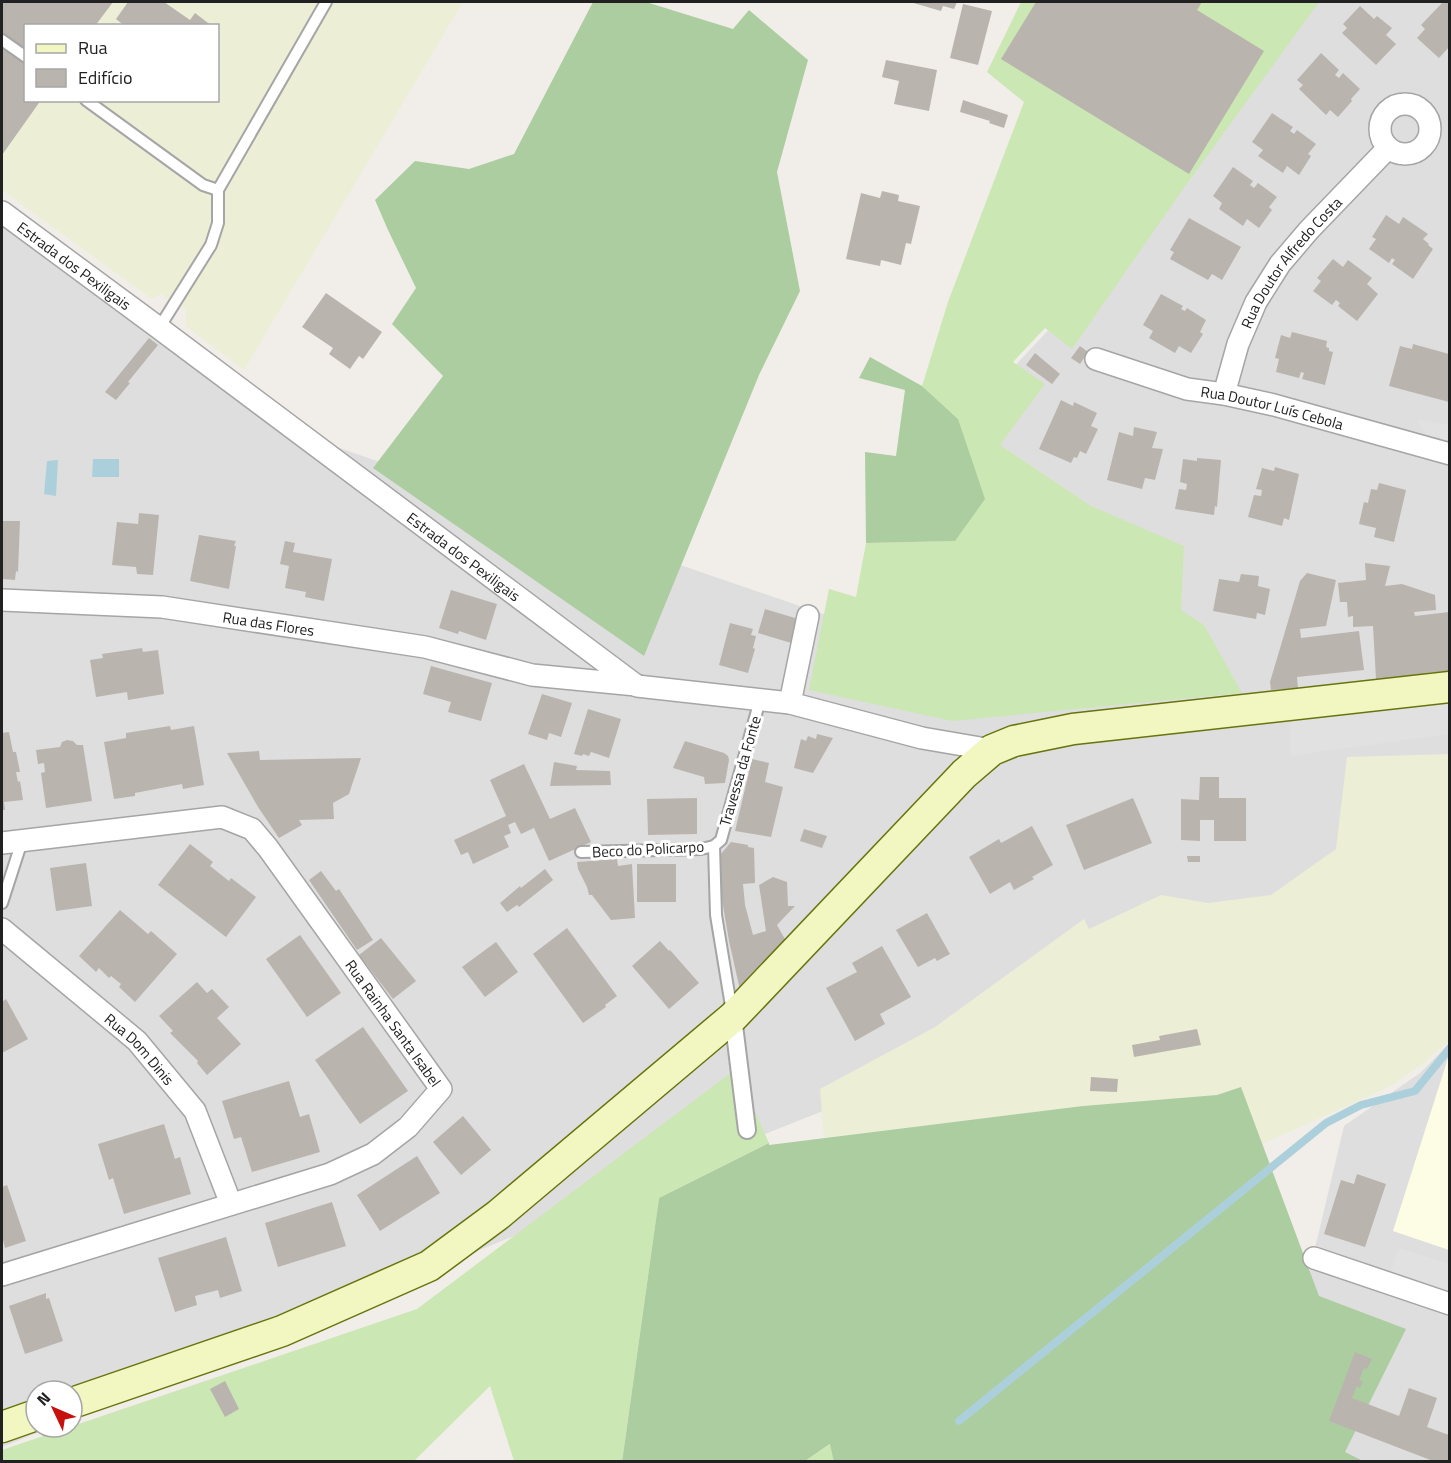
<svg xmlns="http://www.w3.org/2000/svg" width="1451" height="1463" font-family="'Titillium Web',sans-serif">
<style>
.residential{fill:#dfdede}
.education{fill:#fdfde5}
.farmland{fill:#eceed6;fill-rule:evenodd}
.grass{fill:#cbe7b3}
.forest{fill:#accda0}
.parking{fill:#e1e1e1}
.water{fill:#acd0db}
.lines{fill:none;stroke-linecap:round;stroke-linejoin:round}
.stream{stroke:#acd0db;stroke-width:8}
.building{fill:#bab4ae}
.service-casing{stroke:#a5a5a5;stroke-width:14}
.pedestrian-casing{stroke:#a5a5a5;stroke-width:20}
.minor-casing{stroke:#a5a5a5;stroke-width:24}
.secondary-casing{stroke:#67740c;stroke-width:33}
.service{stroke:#fff;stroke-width:10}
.pedestrian{stroke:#fff;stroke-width:16}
.minor{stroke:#fff;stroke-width:21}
.secondary{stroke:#f2f6c1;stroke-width:30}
.labels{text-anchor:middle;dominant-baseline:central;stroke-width:6;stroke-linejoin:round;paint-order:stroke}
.street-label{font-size:15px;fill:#212121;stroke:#fff}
</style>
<rect width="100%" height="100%" fill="#f1eee9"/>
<g class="residential">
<polygon points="1315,2 1449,2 1449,910 948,1061 620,1192 72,1419 72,1391 36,1391 36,1427 52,1427 2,1447 2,212 287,430 905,642 993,389 1185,185"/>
<polygon points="1449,1044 1449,1461 1310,1461 1283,1383 1344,1126 1420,1073"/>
</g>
<polygon class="education" points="1449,1055 1449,1250 1393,1231"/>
<g class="farmland">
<path d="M2,2H463L244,370L186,326V309L161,294L152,299L2,190ZM26,26H218V100H26Z"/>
<polygon points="1449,754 1449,1041 1421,1065 1391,1086 1262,1144 1240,1087 1217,1095 1083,1106 824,1138 820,1089 935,1027 1084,919 1089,929 1161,895 1208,903 1271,895 1336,849 1347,757"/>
</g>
<g class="grass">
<polygon points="1021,2 1319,2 1183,189 1072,349 1045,328 1013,362 1045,384 1000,445 1091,506 1184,546 1181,610 1204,625 1242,693 952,721 809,690 829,589 856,597 866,543 955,541 958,419 922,386 948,302 1024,102 987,72"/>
<polygon points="736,1069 769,1143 659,1198 622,1461 514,1461 490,1386 414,1461 2,1462 2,1450 417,1309"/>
<polygon points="831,1444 834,1461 805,1461"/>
</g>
<g class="forest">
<polygon points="593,2 646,2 733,29 749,10 808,60 777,172 800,291 759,375 644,656 373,468 443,376 392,324 416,288 388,230 375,200 415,161 469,169 514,154"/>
<polygon points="870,357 922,386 958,419 985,499 955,541 866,543 865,452 896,456 905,390 859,378"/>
<polygon points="1241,1087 1319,1296 1406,1329 1345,1452 1363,1461 834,1462 830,1444 805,1461 622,1462 659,1198 769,1143 769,1145 1083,1106 1217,1095"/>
</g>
<g class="parking">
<polygon points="1418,420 1449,425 1449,446 1428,440"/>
<polygon points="1449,703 1449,734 1291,756 1290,721"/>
<polygon points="1399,1248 1449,1264 1449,1293 1390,1273"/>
</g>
<g class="water">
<polygon points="93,459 119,459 119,477 92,477"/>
<polygon points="58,460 56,496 44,494 47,461"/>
</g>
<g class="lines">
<polyline class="stream" points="959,1421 1326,1123 1361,1105 1415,1091 1450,1048"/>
</g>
<g class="building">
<polygon points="2,2 113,2 95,26 26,26 26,100 41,100 2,155"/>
<polygon points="128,2 164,2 190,20 195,13 212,26 125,26 116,19"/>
<polygon points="910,2 957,2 954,9 943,6 941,11"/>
<polygon points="1036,2 1202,2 1197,10 1264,51 1189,174 1001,59"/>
<polygon points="1443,2 1449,2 1449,47 1439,58 1417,38 1425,29 1421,25"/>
<polygon points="963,4 992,11 978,65 950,58"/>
<polygon points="1360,6 1374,19 1377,16 1392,28 1386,35 1396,44 1376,65 1342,33 1347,28 1343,24"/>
<polygon points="1321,53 1339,70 1335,75 1339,78 1343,73 1360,89 1351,99 1352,101 1338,117 1330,110 1326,115 1299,89 1303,85 1297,80"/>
<polygon points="886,60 937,70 929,111 894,104 899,81 882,77"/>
<polygon points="963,100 1008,115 1004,128 989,123 990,121 960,112"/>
<polygon points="1272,113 1293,127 1290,131 1294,134 1297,130 1316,144 1308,154 1311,156 1299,175 1287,166 1283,173 1258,156 1263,150 1252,142"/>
<polygon points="1233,167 1253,181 1250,185 1254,188 1258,183 1277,197 1269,207 1272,210 1259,228 1247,219 1243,226 1219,209 1222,203 1213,196"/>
<polygon points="882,191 899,195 898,201 920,206 911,244 906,243 901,265 881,260 880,266 846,259 861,193 880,198"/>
<polygon points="1386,215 1399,224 1403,217 1428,234 1423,239 1429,244 1428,245 1433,249 1413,279 1392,264 1395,260 1392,258 1389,263 1369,249 1376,239 1372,237"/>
<polygon points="1189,218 1241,247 1222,280 1212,274 1208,280 1170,259 1174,252 1170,250"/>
<polygon points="1333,259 1343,267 1348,260 1372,278 1367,284 1378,294 1357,321 1338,306 1340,303 1336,300 1332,305 1313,291 1321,281 1317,278"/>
<polygon points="326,293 382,332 363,359 359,356 350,369 329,354 333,348 302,327"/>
<polygon points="1161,294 1183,306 1181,309 1185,311 1187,308 1206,320 1200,332 1203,334 1191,353 1179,346 1175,353 1149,338 1153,331 1143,325"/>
<polygon points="1292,332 1327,341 1326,347 1329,348 1329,351 1333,352 1325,385 1302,379 1304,373 1301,372 1299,378 1276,372 1279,359 1275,358 1281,335 1290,338"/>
<polygon points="149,338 158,345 128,382 130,383 116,400 105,392"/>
<polygon points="1413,344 1449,354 1449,402 1389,386 1400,346 1412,349"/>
<polygon points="1080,346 1088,352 1080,364 1071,358"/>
<polygon points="1035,353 1060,374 1052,384 1026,365"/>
<polygon points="1061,400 1073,406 1074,402 1097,413 1091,426 1098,429 1086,454 1080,451 1077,458 1074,457 1071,463 1039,449"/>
<polygon points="1134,427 1157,432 1152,448 1163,449 1155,480 1145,478 1142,489 1107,480 1119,432 1133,436"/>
<polygon points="1197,458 1221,460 1217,507 1215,506 1214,515 1175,509 1179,489 1186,490 1187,484 1180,482 1183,459 1197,461"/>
<polygon points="1275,467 1299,474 1289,520 1284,518 1282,526 1248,517 1254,495 1261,496 1262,490 1256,489 1262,468 1274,471"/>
<polygon points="1379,483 1406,490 1394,542 1374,537 1376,528 1359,524 1364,502 1368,503 1371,489 1377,490"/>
<polygon points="139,513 159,515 153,575 137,574 136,567 112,565 117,522 138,524"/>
<polygon points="2,521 20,521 18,572 16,571 15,580 2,579"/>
<polygon points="199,535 236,541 234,546 236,546 229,589 190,581"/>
<polygon points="285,541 295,543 293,552 332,559 324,601 305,597 306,592 285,588 289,566 280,564"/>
<polygon points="1365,563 1390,566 1385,586 1402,584 1435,595 1436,610 1414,612 1415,616 1449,612 1449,671 1426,673 1426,675 1376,679 1373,626 1353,627 1353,616 1348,617 1347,602 1340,602 1338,583 1366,580"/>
<polygon points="1307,573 1336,580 1326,626 1300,629 1301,638 1359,631 1364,670 1297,677 1298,688 1271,690 1270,682 1300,581"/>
<polygon points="1241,574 1259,576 1258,586 1270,589 1265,615 1257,613 1256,619 1213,611 1219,579 1239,582"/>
<polygon points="451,590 497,604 486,640 459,631 458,634 439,628"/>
<polygon points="765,609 805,621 798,645 758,633"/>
<polygon points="730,623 753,629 751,635 756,636 753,648 755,649 748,673 719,665"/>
<polygon points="142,648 143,652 158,650 164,694 128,700 127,692 96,697 90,660 103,658 102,654"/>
<polygon points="431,666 492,683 481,721 448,712 451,702 423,694"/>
<polygon points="542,694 572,703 561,737 549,733 547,740 528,734"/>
<polygon points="588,709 621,719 609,758 591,752 589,756 583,754 582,756 574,754"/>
<polygon points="170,726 171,730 194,726 204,785 183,789 182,784 135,793 135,796 114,799 104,742 126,738 126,733"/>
<polygon points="9,732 13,752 16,752 20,772 16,772 18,782 20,781 23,800 4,802 5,810 2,810 2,733"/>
<polygon points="817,734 833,738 813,773 794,768 801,739 806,741 808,736 816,739"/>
<polygon points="67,740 73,741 77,745 83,745 92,801 46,808 41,773 45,772 44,763 38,764 36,750 60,747 62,742"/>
<polygon points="685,741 724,753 728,756 729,760 725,783 705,784 704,777 673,768"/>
<polygon points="259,751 260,760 361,758 349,794 333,803 334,819 299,820 302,825 279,838 258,807 227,753"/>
<polygon points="752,759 769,763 765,782 783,787 771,837 735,831"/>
<polygon points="554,762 577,766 576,770 610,771 611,785 550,786"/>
<polygon points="524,764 550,819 575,808 591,842 549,861 534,828 521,834 515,822 508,825 511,833 504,836 509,847 473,864 468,852 461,855 454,840 506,816 490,780"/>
<polygon points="1200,777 1219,777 1219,798 1246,798 1246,841 1214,841 1214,820 1200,820 1200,841 1181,840 1181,799 1199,800"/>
<polygon points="697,798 697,834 648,835 647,799"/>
<polygon points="1133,798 1152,843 1084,870 1066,825"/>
<polygon points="1032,826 1053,865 1032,877 1034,879 1014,890 1010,882 990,894 969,857 999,839 1001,843"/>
<polygon points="804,829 827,836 822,848 800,841"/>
<polygon points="731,842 748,845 748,847 754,848 755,883 743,884 745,905 753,935 766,931 759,885 773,877 787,882 788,906 795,906 777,925 786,941 781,943 787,950 740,990 729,941 720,888 720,855"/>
<polygon points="190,844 213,862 210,866 229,881 231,878 256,897 226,937 158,885"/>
<polygon points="1187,856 1200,856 1200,862 1188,862"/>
<polygon points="617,859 618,866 632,864 635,918 611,920 592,895 589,895 587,887 578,869 577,862"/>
<polygon points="86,863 92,906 56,911 50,868"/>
<rect x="637" y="864" width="39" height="38"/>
<polygon points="545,869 553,880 519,907 517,905 507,912 500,903 520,886 521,888"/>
<polygon points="321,871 336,891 339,889 373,940 357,950 309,880"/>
<polygon points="120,910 148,934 151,931 177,954 135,1002 119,987 121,984 111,976 109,978 99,968 96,972 79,956"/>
<polygon points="927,913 950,954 937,961 935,958 918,967 896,930"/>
<polygon points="567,928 617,996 605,1005 606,1007 583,1023 533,954"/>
<polygon points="300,935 341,993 307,1017 266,959"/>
<polygon points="381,938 416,981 393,999 359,955"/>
<polygon points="660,941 669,951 670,950 699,983 669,1009 632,966"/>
<polygon points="496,942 518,972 485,997 462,967"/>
<polygon points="882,946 911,997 880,1014 885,1024 855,1041 826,988 857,972 852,963"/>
<polygon points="197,982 207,993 212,989 229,1007 217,1018 241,1044 207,1075 197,1063 198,1061 170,1033 173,1031 159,1016"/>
<polygon points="6,999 28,1039 2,1053 2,1002"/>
<polygon points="363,1027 408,1091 360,1124 315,1060"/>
<polygon points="1197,1029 1201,1045 1134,1057 1132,1045 1160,1040 1159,1036"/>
<polygon points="1091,1077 1118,1079 1117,1092 1090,1091"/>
<polygon points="289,1081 300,1117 309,1114 320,1152 252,1172 241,1137 234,1139 222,1101"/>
<polygon points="463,1116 491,1150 461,1175 433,1142"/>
<polygon points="164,1124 175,1159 180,1157 191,1194 124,1214 113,1178 109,1180 98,1144"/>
<polygon points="417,1156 440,1193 380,1231 357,1195"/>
<polygon points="1357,1174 1386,1184 1365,1247 1324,1234 1341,1180 1354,1184"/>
<polygon points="7,1185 26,1241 5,1248 3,1240 2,1241 2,1187"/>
<polygon points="332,1202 346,1246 278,1267 265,1223"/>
<polygon points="226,1237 242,1291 220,1298 218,1290 195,1296 197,1305 175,1312 158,1258"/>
<polygon points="46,1293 46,1299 49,1298 63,1341 25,1354 9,1306"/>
<polygon points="1355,1352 1372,1359 1367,1369 1364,1368 1359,1380 1363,1381 1360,1388 1357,1386 1352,1398 1399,1416 1409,1388 1437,1398 1427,1427 1449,1435 1449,1461 1433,1461 1329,1421"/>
<polygon points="225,1381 239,1409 225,1417 210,1389"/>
</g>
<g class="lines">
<g class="service-casing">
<g id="service">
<polyline points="2,40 26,57"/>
<polyline points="86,100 203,185 218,190 218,223 211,245 159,328"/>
<polyline points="218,190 326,2"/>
<polyline points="581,852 701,849 714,846"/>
<polyline points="2,903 22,841"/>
<polyline points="732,1012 716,915 714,846 721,840 760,700"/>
</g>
</g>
<g class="pedestrian-casing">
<polyline id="pedestrian" points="733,1017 747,1130"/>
</g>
<g class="minor-casing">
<g id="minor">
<circle cx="1405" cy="129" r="25"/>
<path id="s1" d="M2,212L159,328L637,686L790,703L922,738L992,750"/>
<path id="s2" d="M1096,359L1187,389L1224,394L1274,405L1450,454"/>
<path id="s3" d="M1224,394L1238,344L1256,302L1280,264L1309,230L1388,148"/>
<path id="s4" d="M2,600L162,607L425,647L532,675L636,685"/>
<polyline points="790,703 808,616"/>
<path id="s5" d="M2,843L222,817L252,829L268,848L441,1089L408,1127L373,1154L330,1174L2,1275"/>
<path id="s6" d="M2,929L137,1041L195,1111L231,1204"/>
<polyline points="1314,1258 1450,1304"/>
</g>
</g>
<g class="secondary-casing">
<g id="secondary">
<polyline points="72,1403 282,1331 429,1266 498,1215 733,1017 964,774 992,750 1014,741 1073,729 1450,687"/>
<polyline points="2,1427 36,1415"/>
</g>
</g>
<use href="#service" class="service"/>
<use href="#pedestrian" class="pedestrian"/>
<use href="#minor" class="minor"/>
<use href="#secondary" class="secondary"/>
</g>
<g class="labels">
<g class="street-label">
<text stroke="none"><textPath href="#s3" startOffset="150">Rua Doutor Alfredo Costa</textPath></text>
<text stroke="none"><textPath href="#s1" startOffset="90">Estrada dos Pexiligais</textPath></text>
<text stroke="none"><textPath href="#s2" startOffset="183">Rua Doutor Luís Cebola</textPath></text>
<text stroke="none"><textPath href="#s1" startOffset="576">Estrada dos Pexiligais</textPath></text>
<text stroke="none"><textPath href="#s4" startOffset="268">Rua das Flores</textPath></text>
<text transform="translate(740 771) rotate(-74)">Travessa da Fonte</text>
<text transform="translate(648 849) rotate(-3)">Beco do Policarpo</text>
<text stroke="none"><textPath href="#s5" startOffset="494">Rua Rainha Santa Isabel</textPath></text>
<text stroke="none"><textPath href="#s6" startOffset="183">Rua Dom Dinis</textPath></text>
</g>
</g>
<rect width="1451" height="1463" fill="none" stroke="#212121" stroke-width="6"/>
<rect x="24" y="24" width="195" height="78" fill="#ffffff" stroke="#a6a6a6" stroke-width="1.5"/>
<rect x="36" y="44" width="30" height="9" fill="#f2f6c1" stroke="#a6a6a6" stroke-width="1.5"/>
<text x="78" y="54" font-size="18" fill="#212121">Rua</text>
<rect x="36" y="69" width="30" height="18" fill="#bab4ae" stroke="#a6a6a6" stroke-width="1.5"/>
<text x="78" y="84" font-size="18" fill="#212121">Edifício</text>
<g transform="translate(54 1409) rotate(314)"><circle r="28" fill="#ffffff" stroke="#a6a6a6" stroke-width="1.5"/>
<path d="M0-4.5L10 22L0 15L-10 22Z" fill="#c6110d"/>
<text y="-9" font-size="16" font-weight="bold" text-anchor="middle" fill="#212121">N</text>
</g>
</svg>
